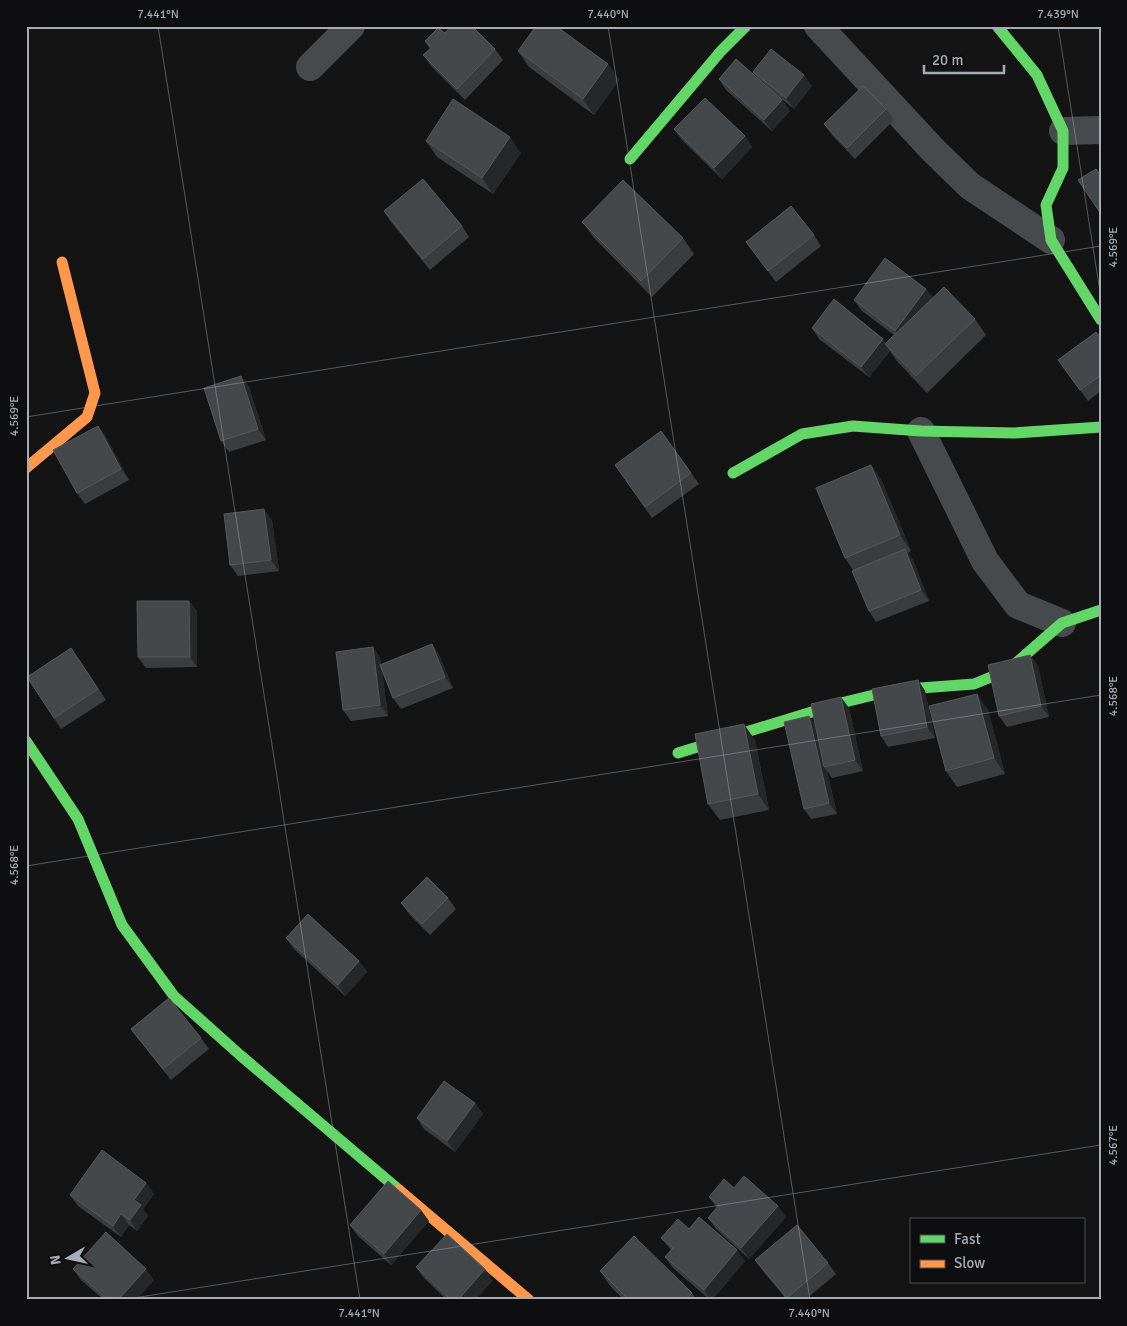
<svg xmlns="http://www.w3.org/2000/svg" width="1127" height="1326" font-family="Signika,sans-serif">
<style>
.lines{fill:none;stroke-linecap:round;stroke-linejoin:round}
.street{stroke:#474a4d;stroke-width:28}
.fast{stroke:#63d668;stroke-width:11}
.slow{stroke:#ff974d;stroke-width:11}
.wall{fill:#3a3c3e}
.shaded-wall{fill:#262728}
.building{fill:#45484b;stroke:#54585c}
.ticks{fill:none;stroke:#a3adb6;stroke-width:1;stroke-opacity:0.45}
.neatline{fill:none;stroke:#a3adb6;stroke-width:2}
.ticks-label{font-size:12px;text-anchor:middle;fill:#a3adb6}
</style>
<rect width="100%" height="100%" fill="#141414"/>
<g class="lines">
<g class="street">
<polyline points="818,26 933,150 970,186 1051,240"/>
<polyline points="310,67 351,26"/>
<polyline points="1063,131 1101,130"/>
<polyline points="921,431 985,561 1018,605 1062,623"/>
</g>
<g class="fast">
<polyline points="997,26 1037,75 1063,131 1063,168 1046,205 1051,240 1101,320"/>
<polyline points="630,159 721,51 746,26"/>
<polyline points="733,473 802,434 853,426 921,431 1014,433 1101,427"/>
<polyline points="26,741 78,819 122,925 174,996 240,1055 399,1190"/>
<polyline points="678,753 841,703 894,690 974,684 1008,670 1062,623 1101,610"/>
</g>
<g class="slow">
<polyline points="26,468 87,417 95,393 62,262"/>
<polyline points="399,1190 529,1300"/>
</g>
</g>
<g class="wall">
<polygon points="445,33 495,49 503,60 465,100 431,66 423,55 430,49 425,41"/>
<polygon points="518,51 608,64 619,80 594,115 529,67"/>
<polygon points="753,72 812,86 794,109 774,93 782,100 790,111 772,131 726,90 719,79 758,79"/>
<polygon points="886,109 894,120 855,159 832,135 824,124"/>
<polygon points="674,129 745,136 752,147 722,179 682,140"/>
<polygon points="426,141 521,153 493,194 437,157"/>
<polygon points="384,211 462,226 469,237 430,270 391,222"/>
<polygon points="582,222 683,238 694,254 652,297 594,238"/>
<polygon points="814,235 821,246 776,282 746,242"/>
<polygon points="926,289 933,298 975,319 986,335 927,393 896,360 890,351 869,377 819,339 812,328 883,339 886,343 894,335 862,311 854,300"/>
<polygon points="1101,338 1101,391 1088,401 1058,360"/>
<polygon points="241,376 249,387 266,440 229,452 221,441"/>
<polygon points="98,426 106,437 129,480 85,504 77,493"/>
<polygon points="661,431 699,484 652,518 615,465"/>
<polygon points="871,465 882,481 911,551 908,553 913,560 929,601 876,622 869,611 853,570 845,558"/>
<polygon points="272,520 279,571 238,576 230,565"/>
<polygon points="189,601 197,611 197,667 146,668 138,657"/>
<polygon points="432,644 439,655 453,688 401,709 393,698 382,671 388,716 351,721 343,710 373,647 380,658 381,664"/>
<polygon points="1030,655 1038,666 1049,717 1007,727 999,716"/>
<polygon points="79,659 106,700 61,729 54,718"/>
<polygon points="918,680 925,691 935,738 888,747 881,736"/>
<polygon points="977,694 988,710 1005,774 957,787 946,771"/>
<polygon points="849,708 863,771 832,778 827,771 837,814 811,819 804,809 809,716 815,725"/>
<polygon points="755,740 769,810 720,820 708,804"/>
<polygon points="448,898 456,909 430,935 409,914 401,903"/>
<polygon points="286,938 359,961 367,972 345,996 294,949"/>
<polygon points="131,1029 201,1038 209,1049 171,1080 139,1040"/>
<polygon points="475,1103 483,1114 455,1152 424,1129 417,1118"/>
<polygon points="146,1183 154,1194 143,1209 148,1216 137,1231 129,1225 121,1237 78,1206 70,1195"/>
<polygon points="734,1188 786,1217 749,1259 716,1229 708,1218 717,1208 709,1197"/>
<polygon points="429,1221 391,1265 358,1236 350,1225"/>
<polygon points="689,1229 745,1261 712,1300 710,1300 673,1268 665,1257 671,1250 661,1238"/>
<polygon points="755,1260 828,1263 836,1274 805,1300 787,1300 763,1271"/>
<polygon points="416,1267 493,1280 475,1300 447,1300 424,1278"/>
<polygon points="73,1269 154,1280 136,1300 104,1300 81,1280"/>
<polygon points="600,1271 692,1293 697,1300 624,1300 611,1287"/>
</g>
<g class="shaded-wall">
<polygon points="608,64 619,80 594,115 583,99"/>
<polygon points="804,75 812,86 794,109 786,98"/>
<polygon points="782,100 790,111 772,131 764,120"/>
<polygon points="745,136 752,147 722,179 714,168"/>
<polygon points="510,137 521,153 493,194 482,178"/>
<polygon points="926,289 934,300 903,342 895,331"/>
<polygon points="883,339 891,350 885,344 890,351 869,377 861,367"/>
<polygon points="241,376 249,387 266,440 258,429"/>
<polygon points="98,426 106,437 129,480 121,469"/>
<polygon points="871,465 882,481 911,551 900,535"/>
<polygon points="264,509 272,520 279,571 271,560"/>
<polygon points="905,549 913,560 929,601 921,590"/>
<polygon points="189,601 197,611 197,667 190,657"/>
<polygon points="432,644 439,655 453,688 445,677"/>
<polygon points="373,647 380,658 388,716 380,705"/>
<polygon points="1030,655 1038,666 1049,717 1041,706"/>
<polygon points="918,680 925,691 935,738 927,727"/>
<polygon points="977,694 988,710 1005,774 994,758"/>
<polygon points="841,697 849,708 863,771 855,760"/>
<polygon points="809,716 817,727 824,767 827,771 837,814 829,803"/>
<polygon points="744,724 755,740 769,810 758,794"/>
<polygon points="359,961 367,972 345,996 338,985"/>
<polygon points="475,1103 483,1114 455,1152 447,1141"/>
<polygon points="146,1183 154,1194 143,1209 148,1216 137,1231 130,1220 134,1200"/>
<polygon points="778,1206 786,1217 749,1259 741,1248"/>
<polygon points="421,1210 429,1221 391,1265 384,1254"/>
<polygon points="121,1214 129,1225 121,1237 113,1226"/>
<polygon points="737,1250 745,1261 712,1300 710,1300 704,1290"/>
<polygon points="146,1269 154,1280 136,1300 118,1300"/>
<polygon points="485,1269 493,1280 475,1300 458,1300"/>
</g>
<g class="building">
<polygon points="451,26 472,26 495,49 457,89 423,55 431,48 425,41 438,28 445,33"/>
<polygon points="536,26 556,26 608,64 583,99 518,51"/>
<polygon points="771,49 804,75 786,98 753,72"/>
<polygon points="736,59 782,100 764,120 719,79"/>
<polygon points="863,86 886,109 847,148 824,124"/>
<polygon points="705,98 745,136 714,168 674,129"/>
<polygon points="453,99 510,137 482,178 426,141"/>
<polygon points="1096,169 1100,175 1101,174 1101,214 1078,180"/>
<polygon points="423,179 462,226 423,259 384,211"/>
<polygon points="623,180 683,238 641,281 582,222"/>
<polygon points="791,206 814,235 768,271 746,242"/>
<polygon points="885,258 926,289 895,331 854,300"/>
<polygon points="944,287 975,319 916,376 885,344"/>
<polygon points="834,299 883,339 861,367 812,328"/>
<polygon points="1096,332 1101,338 1101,375 1080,390 1058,360"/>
<polygon points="241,376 258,429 221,441 204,388"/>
<polygon points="98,426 121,469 77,493 53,450"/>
<polygon points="661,431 691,473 645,507 615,465"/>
<polygon points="871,465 900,535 845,558 816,488"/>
<polygon points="264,509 271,560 230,565 224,514"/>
<polygon points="905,549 921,590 869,611 852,571"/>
<polygon points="137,601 189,601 190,657 138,657"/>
<polygon points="432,644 445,677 393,698 380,665"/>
<polygon points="373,647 380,705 343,710 336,652"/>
<polygon points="71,648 98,689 54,718 27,677"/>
<polygon points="1030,655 1041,706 999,716 988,665"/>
<polygon points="918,680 927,727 881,736 872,689"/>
<polygon points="977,694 994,758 946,771 929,706"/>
<polygon points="841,697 855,760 824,767 811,704"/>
<polygon points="809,716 829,803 804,809 784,722"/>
<polygon points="744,724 758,794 708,804 695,734"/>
<polygon points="427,877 448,898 422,924 401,903"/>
<polygon points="308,914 359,961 338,985 286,938"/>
<polygon points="169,998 201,1038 163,1069 131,1029"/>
<polygon points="444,1081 475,1103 447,1141 417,1118"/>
<polygon points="102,1150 146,1183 134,1200 141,1205 130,1220 121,1214 113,1226 70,1195"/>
<polygon points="744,1176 778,1206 741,1248 708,1218 719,1205 709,1197 724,1179 734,1188"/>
<polygon points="388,1181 421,1210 384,1254 350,1225"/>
<polygon points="699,1217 737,1250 704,1290 665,1257 673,1248 661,1238 678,1219 689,1229"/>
<polygon points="797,1225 828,1263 787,1298 755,1260"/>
<polygon points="106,1232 146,1269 118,1300 108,1300 73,1269"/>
<polygon points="447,1234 485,1269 458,1300 451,1300 416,1267"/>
<polygon points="634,1236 692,1293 685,1300 629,1300 600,1271"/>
</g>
<path class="ticks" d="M158,26L360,1300M608,26L810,1300M1058,26L1101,298M26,417L1101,246M26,866L1101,695M121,1300L1101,1145"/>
<rect width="1127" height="1326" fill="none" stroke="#0e0e10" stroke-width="55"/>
<rect x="910" y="1218" width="175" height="65" fill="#0e0e10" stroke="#4a4e52"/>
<rect x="920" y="1235" width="25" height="8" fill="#63d668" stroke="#4a4e52"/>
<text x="954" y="1244" font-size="15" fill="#a3adb6">Fast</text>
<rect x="920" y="1260" width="25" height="8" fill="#ff974d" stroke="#4a4e52"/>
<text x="954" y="1268" font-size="15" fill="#a3adb6">Slow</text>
<g transform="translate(68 1258) rotate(261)" stroke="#0e0e10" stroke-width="4" paint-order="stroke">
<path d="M0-4L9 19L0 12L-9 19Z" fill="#a3adb6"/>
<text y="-8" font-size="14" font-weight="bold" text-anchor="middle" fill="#a3adb6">N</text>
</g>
<path d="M924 65v8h80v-8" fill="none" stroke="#a3adb6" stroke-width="2.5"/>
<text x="932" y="65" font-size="15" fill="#a3adb6" stroke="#0e0e10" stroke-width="4" paint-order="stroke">20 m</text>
<rect x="28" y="28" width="1072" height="1270" class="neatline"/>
<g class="ticks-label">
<text x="158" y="18">7.441°N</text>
<text x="608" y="18">7.440°N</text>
<text x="1058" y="18">7.439°N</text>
<text transform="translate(1113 247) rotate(-90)" y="4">4.569°E</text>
<text transform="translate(14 416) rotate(-90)" y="4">4.569°E</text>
<text transform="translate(1113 696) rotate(-90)" y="4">4.568°E</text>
<text transform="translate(14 865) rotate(-90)" y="4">4.568°E</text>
<text transform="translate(1113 1145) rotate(-90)" y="4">4.567°E</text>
<text x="359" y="1317">7.441°N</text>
<text x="809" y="1317">7.440°N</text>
</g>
</svg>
